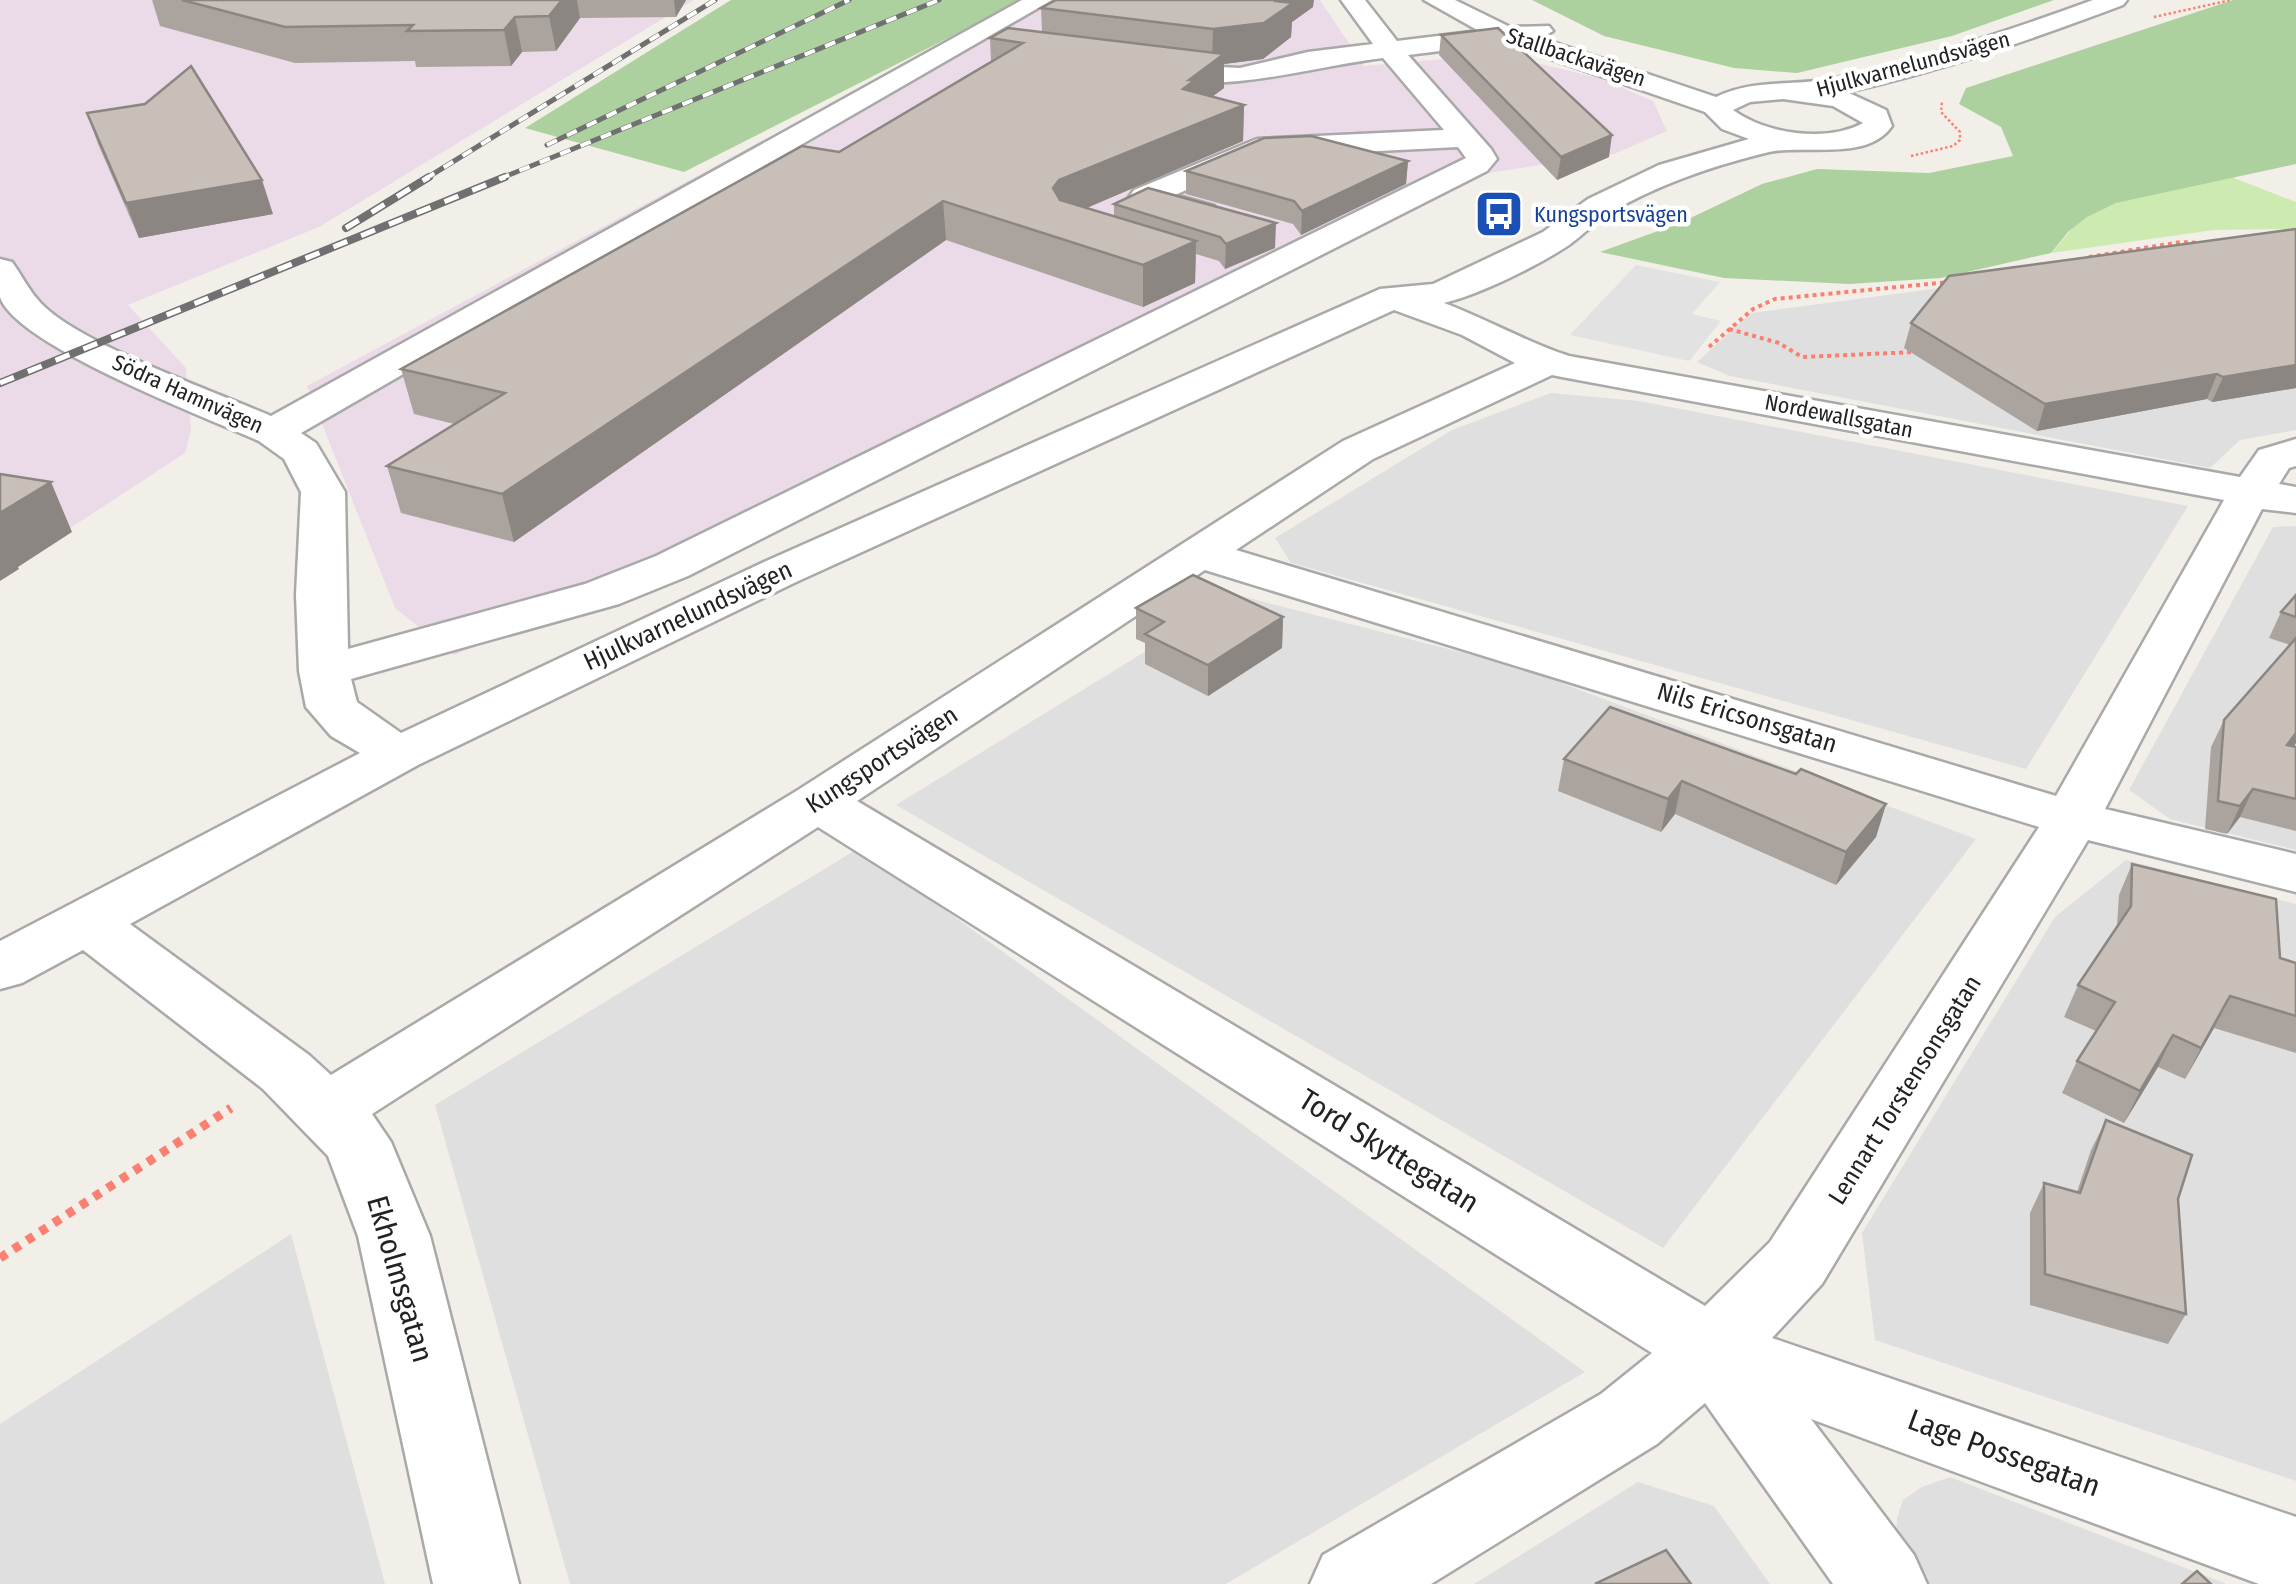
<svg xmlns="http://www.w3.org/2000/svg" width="2296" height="1584" font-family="'Fira Sans Condensed',sans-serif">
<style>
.residential{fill:#e0dfdf}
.industrial{fill:#ebdbe8}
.grass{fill:#cdebb0}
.forest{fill:#add19e}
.parking{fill:#e2e2e2}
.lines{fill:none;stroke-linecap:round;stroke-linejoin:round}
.minor-casing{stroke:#a9a9a9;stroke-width:5}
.path-far2{stroke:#fa8072;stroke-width:2.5;stroke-dasharray:2.5 2.5;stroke-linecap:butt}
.path-far1{stroke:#fa8072;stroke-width:4;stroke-dasharray:4 4;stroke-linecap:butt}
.path{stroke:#fa8072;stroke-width:9;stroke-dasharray:8 8;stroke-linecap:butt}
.minor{fill:#fff;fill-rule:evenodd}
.rail-far1-casing{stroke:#707070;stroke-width:5}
.rail-casing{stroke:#707070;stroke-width:8}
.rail-far1{stroke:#fff;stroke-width:4;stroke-dasharray:11;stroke-linecap:butt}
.rail{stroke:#fff;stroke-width:5;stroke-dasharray:15;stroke-linecap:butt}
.wall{fill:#aba49e}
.shaded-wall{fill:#8b8681}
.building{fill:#c7bfb8;stroke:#8b8681;stroke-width:2.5}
.labels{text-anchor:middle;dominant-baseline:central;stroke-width:9;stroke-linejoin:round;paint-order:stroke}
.far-street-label{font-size:22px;fill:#222;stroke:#fff}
.far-transit-label{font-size:22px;fill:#164399;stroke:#fff;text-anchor:start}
.street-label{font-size:25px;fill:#222;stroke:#fff}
.near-street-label{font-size:30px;fill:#222;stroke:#fff}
</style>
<rect width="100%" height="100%" fill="#f2efe9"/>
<g class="residential">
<polygon points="2296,241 2296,430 2240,440 2210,468 1730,376 1697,362 1751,313"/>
<polygon points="1551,393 1639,401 2188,506 2026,769 1291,563 1275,538 1452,430"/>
<polygon points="2296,526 2296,850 2170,819 2129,790 2273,527"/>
<polygon points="1237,595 1519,667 1976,839 1663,1248 896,805"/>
<polygon points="859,848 1585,1372 1226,1584 570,1584 435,1105"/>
<polygon points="2126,860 2296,904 2296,1481 1875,1340 1862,1233 2055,917"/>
<polygon points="291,1234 385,1584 0,1584 0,1424"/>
<polygon points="1950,1477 2227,1584 1917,1584 1896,1557 1897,1518 1903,1500 1922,1487"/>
<polygon points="1638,1482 1714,1506 1770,1584 1474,1584"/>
</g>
<g class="industrial">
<polygon points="0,0 694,0 319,227 128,305 186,368 191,431 185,453 0,574"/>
<polygon points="1024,0 1320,0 1364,66 1499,54 1599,78 1653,101 1667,131 1614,154 1468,176 551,615 454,655 395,608 307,386"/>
</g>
<path class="grass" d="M2229,176L2296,202V229L2214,230L2051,253C2063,241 2070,228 2084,219C2124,192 2183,187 2229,176Z"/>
<g class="forest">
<polygon points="731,0 1023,0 684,172 525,128"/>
<polygon points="1532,0 2054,0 1952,36 1797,73 1734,68 1604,36"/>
<polygon points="2233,0 2296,0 2296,164 2116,203 2087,217 2068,232 2051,253 1941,278 1849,284 1724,278 1600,252 1680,223 1762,184 1817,169 1929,173 2013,156 2001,127 1959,104 1966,88"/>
</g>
<polygon class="parking" points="1636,265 1720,282 1692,314 1721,321 1689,361 1570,335"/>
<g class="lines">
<g class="minor-casing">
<path id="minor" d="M1022,0H1052L301,433L316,443L345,492L348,649L585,584L656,556L1466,158L1458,147L1262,157L1175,195L1214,206L1219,213L1214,220L1203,223L1134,204L1129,197L1134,190L1257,139L1444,130L1383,58C1297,69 1225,96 1139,75L1135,69L1139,63L1240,68L1308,52L1373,44L1341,0H1365L1397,41L1479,31L1424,0H1455L1510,27L1549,26L1553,31L1541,38L1716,97C1755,78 1795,87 1836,78C1923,59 2009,31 2093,0H2127L2123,5C2033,39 1941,71 1847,92L1886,110L1892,126C1867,162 1806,144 1769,152C1715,165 1659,184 1611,212C1596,221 1583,235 1569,245C1537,266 1481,294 1444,303C1487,319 1526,342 1569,356L2240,477L2259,450L2296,439V466L2289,468L2279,484L2296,487V513L2262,509L2105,809L2296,854V892L2088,840L1822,1284L1772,1338L2296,1517V1584H2259L1811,1419L1914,1555L1927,1584H1833L1705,1403L1657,1444L1431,1584H1310L1323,1555L1601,1394L1652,1353L818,827L372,1114L391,1142L430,1236L519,1584H433L358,1236L328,1156L263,1089L83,950L22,983L0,989V941L360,753L331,736L306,707L299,671L296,595L301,492L284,459L259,441C208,418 15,345 0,297C0,286 0,270 0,259L12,262C21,274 28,289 38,300C73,342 216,392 271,416ZM1505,43L1705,112L1722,129L1749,139L1659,165L1588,199L1543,232L1433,284L1380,289L764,562L401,733L357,702L351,679L619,604L688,576L1487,171L1497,159L1491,149L1408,55ZM1783,99L1833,106L1863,123C1827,143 1766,134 1733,110L1750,102ZM1394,310L1462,335L1515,363L1343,441L798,790L331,1075L309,1055L130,924L418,765L796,582ZM1552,375L1562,377L2224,500L2056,796L1236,550L1373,459ZM1205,570L2039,827L1770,1242L1705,1306L857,801Z"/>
</g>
<g class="path-far2">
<polyline points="2154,17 2231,0"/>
<polyline points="1911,156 1953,146 1960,140 1960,132 1941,112 1942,102"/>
</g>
<g class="path-far1">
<polyline points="2089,257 2181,242 2200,243"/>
<polyline points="1729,329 1779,343 1802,357 1915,352"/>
<polyline points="1709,347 1753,309 1775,299 1949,282"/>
</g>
<polyline class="path" points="0,1258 231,1108"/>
<use href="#minor" class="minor"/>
<g class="rail-far1-casing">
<g id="rail-far1">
<polyline points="547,145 849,0"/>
<polyline points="425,179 715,0"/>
<polyline points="499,179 939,0"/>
</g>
</g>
<g class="rail-casing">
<g id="rail">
<polyline points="346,228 429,177"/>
<polyline points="0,383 505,177"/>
</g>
</g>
<use href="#rail-far1" class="rail-far1"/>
<use href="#rail" class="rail"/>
</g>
<g class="wall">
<polygon points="152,0 686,0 676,17 580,18 556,51 522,52 511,66 416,67 415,61 295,63 160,26"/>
<polygon points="1313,7 1292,22 1291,37 1263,59 1224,64 1224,88 1212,97 1244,105 1243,141 1086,208 1114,216 1114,204 1275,248 1225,269 1219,261 1196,254 1195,283 1143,307 946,240 514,542 401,513 387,466 454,424 414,414 401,369 839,152 991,62 990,38 1042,32 1041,8"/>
<polygon points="1441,35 1609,157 1557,180 1439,55"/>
<polygon points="87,113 273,214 139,238 98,144"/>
<polygon points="1408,161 1406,184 1301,235 1293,224 1186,194 1186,171"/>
<polygon points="2296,229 2296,388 2212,402 2207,399 2037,431 1904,348 1911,323"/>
<polygon points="2296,595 2296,743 2294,747 2296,747 2296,831 2240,817 2227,834 2205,829 2211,747 2224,720 2290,645 2269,638 2281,612"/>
<polygon points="1136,608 1283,617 1282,648 1208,696 1145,664 1145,643 1136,639"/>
<polygon points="1564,759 1796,774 1886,804 1876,837 1836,885 1675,814 1661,832 1558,791"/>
<polygon points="2132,864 2280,958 2296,963 2296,1053 2214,1028 2185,1079 2158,1067 2124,1123 2062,1093 2077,1061 2096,1031 2064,1017 2078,985 2117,926 2119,895"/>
<polygon points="2106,1120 2178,1199 2186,1314 2168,1344 2030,1305 2030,1213 2044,1183 2077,1192 2091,1150"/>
</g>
<g class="shaded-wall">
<polygon points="562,0 577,0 580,18 556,51 549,16"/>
<polygon points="674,0 686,0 676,17"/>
<polygon points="1274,0 1314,0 1313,7 1292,22 1291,37 1263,59 1224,64 1224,88 1194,110 1183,89 1189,80 1212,63 1213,29"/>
<polygon points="515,17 522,52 511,66 504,30"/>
<polygon points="1244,105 1243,141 1061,219 1053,188 1059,180"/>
<polygon points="1612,135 1609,157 1557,180 1561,157"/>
<polygon points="1408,161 1406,184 1301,235 1302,211"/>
<polygon points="262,180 273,214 139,238 126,203"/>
<polygon points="943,201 946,240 514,542 502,494"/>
<polygon points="1276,223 1275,248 1225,269 1226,244"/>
<polygon points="1196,241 1195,283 1143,307 1143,265"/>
<polygon points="2296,365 2296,388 2212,402 2223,377"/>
<polygon points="2217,374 2207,399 2037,431 2045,404"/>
<polygon points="51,482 72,532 18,567 19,569 0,581 0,513"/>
<polygon points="1283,617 1282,648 1208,696 1208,665"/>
<polygon points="2296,733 2296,743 2273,773 2287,745"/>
<polygon points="1682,781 1675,814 1661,832 1668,799"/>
<polygon points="2253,789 2240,817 2227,834 2240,806"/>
<polygon points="1886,804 1876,837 1836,885 1846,852"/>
<polygon points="2230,996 2214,1028 2185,1079 2201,1048"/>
<polygon points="2173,1035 2158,1067 2124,1123 2140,1091"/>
</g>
<g class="building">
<polygon points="182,0 562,0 549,16 515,17 504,30 407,31 413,25 285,27"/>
<polygon points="1056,0 1277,0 1276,1 1293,3 1264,23 1213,29 1041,8"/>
<polygon points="1008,28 1224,54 1189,80 1195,80 1183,89 1244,105 1059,180 1053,188 1060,200 1196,241 1143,265 943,201 502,494 387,466 505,393 401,369 802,146 839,152 1023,43 990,38"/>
<polygon points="1498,28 1612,135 1561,157 1441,35"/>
<polygon points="191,66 262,180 126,203 87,113 145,104"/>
<polygon points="1311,136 1408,161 1302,211 1294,201 1186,171 1264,138"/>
<polygon points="1148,188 1276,223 1226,244 1220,237 1114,204"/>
<polygon points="2296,229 2296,365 2223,377 2217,374 2045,404 1911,323 1949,276"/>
<polygon points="0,474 51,482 0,513"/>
<polygon points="1193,575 1283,617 1208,665 1145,634 1164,622 1136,608"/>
<polygon points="2296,595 2296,617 2281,612"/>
<polygon points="2296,638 2296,733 2287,745 2296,747 2296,799 2253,789 2240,806 2218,801 2224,720"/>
<polygon points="1610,707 1796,774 1801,769 1886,804 1846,852 1682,781 1668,799 1564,759"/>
<polygon points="2132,864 2276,899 2280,958 2296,963 2296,1016 2230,996 2201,1048 2173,1035 2140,1091 2077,1061 2115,1002 2078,985 2131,906"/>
<polygon points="2106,1120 2192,1155 2178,1199 2186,1314 2045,1274 2044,1183 2080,1193"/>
<polygon points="1666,1550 1691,1584 1595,1584"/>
<polygon points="2197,1571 2211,1584 2182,1584"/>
</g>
<defs>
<g id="bus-square" transform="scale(2.5)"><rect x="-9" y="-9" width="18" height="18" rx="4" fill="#1a4fb4" stroke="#fff"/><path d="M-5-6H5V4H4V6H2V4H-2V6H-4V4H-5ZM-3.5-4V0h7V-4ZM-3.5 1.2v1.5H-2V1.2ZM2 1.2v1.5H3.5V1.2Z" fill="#fff"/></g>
</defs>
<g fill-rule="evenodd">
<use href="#bus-square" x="1499" y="214"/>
</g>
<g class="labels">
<g class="far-street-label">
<text transform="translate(1576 57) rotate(18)">Stallbackavägen</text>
<text transform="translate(1913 64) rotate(-15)">Hjulkvarnelundsvägen</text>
<text transform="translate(188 394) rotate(24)">Södra Hamnvägen</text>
<text transform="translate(1839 416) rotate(11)">Nordewallsgatan</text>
</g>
<g class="far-transit-label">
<text x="1534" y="214">Kungsportsvägen</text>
</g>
<g class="street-label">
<text transform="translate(688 616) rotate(-25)">Hjulkvarnelundsvägen</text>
<text transform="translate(1747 718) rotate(17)">Nils Ericsonsgatan</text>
<text transform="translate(882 760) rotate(-33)">Kungsportsvägen</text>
<text transform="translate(1905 1090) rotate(-58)">Lennart Torstensonsgatan</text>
</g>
<g class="near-street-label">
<text transform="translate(1389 1151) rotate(32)">Tord Skyttegatan</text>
<text transform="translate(400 1279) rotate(74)">Ekholmsgatan</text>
<text transform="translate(2004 1453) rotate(20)">Lage Possegatan</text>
</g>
</g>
</svg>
